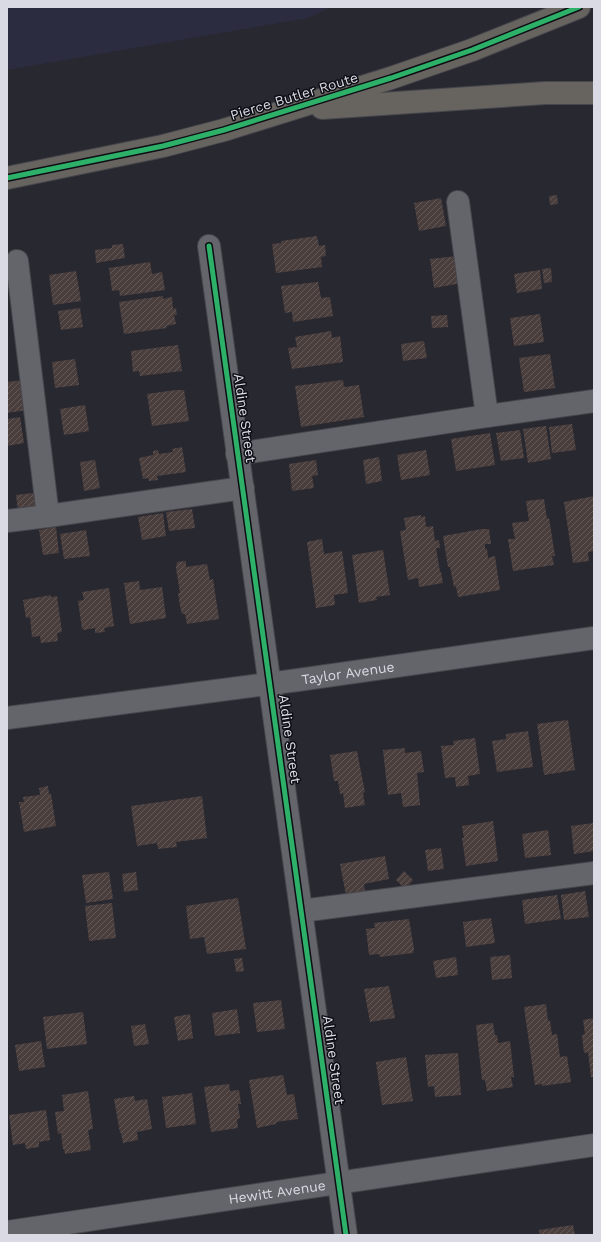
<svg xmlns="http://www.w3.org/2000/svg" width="601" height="1242" font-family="'Work Sans',sans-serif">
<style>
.built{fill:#2b2c40}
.building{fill:url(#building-hatch)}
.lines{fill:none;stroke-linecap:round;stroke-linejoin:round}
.minor-casing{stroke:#46464d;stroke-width:24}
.major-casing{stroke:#46464d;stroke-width:24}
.minor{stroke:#64646b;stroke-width:22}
.major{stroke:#67635f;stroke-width:22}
.cycleway-casing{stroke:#0e0e15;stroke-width:8}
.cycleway{stroke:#2db169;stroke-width:5}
.labels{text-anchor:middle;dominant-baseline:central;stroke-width:3;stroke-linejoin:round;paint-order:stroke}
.street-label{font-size:14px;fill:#d9dae4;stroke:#0e0e15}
</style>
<defs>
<pattern id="building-hatch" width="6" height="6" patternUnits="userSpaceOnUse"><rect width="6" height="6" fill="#4a3e3d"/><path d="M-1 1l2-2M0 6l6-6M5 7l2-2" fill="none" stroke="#645959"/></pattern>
</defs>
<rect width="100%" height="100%" fill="#282830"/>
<polygon class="built" points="7,7 332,7 308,18 7,70"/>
<g class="building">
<polygon points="557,195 558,204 550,205 549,196"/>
<polygon points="441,198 446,226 419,231 414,203"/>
<polygon points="317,236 319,246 325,245 326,256 321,257 322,267 276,273 272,244 281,243 281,241"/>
<polygon points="123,244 125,258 96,263 95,250 112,248 112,245"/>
<polygon points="458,256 462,283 434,288 430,259"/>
<polygon points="150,262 152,274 162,272 165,290 120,296 119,290 112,291 109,268"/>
<polygon points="551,268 552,282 544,283 542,269"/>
<polygon points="540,270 542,289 517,293 514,274"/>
<polygon points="76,271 81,301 53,305 49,275"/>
<polygon points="318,282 321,298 330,297 333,316 293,322 292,312 285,313 281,286"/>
<polygon points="163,296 163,299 172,297 173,309 176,308 177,315 174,315 176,324 166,326 167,328 124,334 119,302"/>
<polygon points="80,308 83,327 61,330 58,311"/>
<polygon points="540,314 544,342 514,346 510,318"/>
<polygon points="447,315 448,327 432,328 431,316"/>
<polygon points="331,331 332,338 340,336 343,362 292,369 288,348 297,347 295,337"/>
<polygon points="424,341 427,358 403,361 401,344"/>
<polygon points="178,345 182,371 140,376 139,371 133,372 131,351"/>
<polygon points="550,354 555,388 524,392 519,358"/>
<polygon points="75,359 79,385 55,388 52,362"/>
<polygon points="23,380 27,410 7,413 7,382"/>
<polygon points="343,380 344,387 359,385 364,417 301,427 295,386"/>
<polygon points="176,390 184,390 189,421 152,426 147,394"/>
<polygon points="85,405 89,431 64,435 60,409"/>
<polygon points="20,417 24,443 7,446 7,419"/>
<polygon points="572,424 576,450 552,453 549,427"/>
<polygon points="546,426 551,459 528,463 523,429"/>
<polygon points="520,430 524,458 501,461 496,433"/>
<polygon points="490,433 495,465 456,471 451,439"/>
<polygon points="182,447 186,472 157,476 158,480 149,481 148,478 143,479 139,458 153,455 153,451 158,450 159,454 173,452 172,449"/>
<polygon points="426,450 430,475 401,480 397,455"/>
<polygon points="379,457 382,481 366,484 363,460"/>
<polygon points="95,460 100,488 84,491 80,462"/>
<polygon points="316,460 318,475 312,476 314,488 292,491 289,464"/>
<polygon points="41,492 43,507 18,511 16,495"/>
<polygon points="594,496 594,551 588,552 589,561 573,563 564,502"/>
<polygon points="544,499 547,519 549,518 555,556 552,556 554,565 513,571 508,539 515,539 512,523 529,521 526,501"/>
<polygon points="192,509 195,528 169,531 166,512"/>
<polygon points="163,513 166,536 142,540 138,517"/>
<polygon points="421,515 421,517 425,516 426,527 433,526 435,541 439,540 440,548 436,548 440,572 441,572 443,583 419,587 418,578 408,580 400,531 406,530 404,518"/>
<polygon points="56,527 59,553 43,555 39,530"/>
<polygon points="482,529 489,529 491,544 485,544 485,549 487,549 488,558 495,556 500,590 458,597 456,586 454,587 450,567 448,567 443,536"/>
<polygon points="86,530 90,556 64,559 60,534"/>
<polygon points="322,539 324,554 342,551 348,593 334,595 335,605 316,608 307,542"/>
<polygon points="383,550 390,595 376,597 377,600 359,603 352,555"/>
<polygon points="186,561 186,567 207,564 210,580 213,579 219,619 187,624 185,614 182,614 180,606 178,593 180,593 176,568 177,562"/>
<polygon points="139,581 140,590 162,587 166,618 130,624 124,583"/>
<polygon points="109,588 114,626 104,628 105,632 95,633 95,628 84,630 84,629 82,629 78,601 84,600 82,592"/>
<polygon points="51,595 51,597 57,596 62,632 57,633 58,641 41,643 40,636 32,637 30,617 26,618 23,600"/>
<polygon points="568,720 575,770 544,775 537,724"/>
<polygon points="528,731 533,767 497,772 492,741 506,739 506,734"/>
<polygon points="475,738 480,774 468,776 469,785 456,787 455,777 445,778 441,746 454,745 453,741"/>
<polygon points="405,748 405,753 421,751 424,772 417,773 420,805 403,807 401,793 388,795 383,750"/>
<polygon points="357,751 365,792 363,793 365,805 345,808 343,793 340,794 338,781 334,781 330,755"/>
<polygon points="48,786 49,794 51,794 56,826 24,832 19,802 24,802 23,797 40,795 39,788"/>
<polygon points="202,796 207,838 176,842 177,847 158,849 157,843 137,846 131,806"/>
<polygon points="493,821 498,861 466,866 462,838 464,838 462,826"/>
<polygon points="594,823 594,851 574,854 571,826"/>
<polygon points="548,830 551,855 525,858 522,834"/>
<polygon points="441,848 444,869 428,871 425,850"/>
<polygon points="385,856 389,879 364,884 365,892 346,895 340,864"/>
<polygon points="404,871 413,880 405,889 396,880"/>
<polygon points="109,872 113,899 86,903 82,875"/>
<polygon points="136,872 138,890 124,892 122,874"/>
<polygon points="585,891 589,917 564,920 561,895"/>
<polygon points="557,895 561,919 525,924 522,900"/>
<polygon points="238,898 246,949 207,954 204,937 190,939 186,906"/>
<polygon points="112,903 116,938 89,941 85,906"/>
<polygon points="491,918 495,943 466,947 463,922"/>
<polygon points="409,919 414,949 413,953 380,957 379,954 369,955 366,929 375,928 374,923"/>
<polygon points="510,955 512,978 492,980 490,957"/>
<polygon points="456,957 458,975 436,978 433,961"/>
<polygon points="242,958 244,971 236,972 234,959"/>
<polygon points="389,986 395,1018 370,1022 364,989"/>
<polygon points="281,1000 285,1029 257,1032 253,1003"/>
<polygon points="546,1004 548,1021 550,1020 552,1035 557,1034 560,1057 567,1056 571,1082 542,1086 542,1084 535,1085 524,1007"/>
<polygon points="237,1009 240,1033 215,1036 212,1013"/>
<polygon points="83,1012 87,1044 47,1049 43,1017"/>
<polygon points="190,1014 193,1038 178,1041 174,1017"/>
<polygon points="594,1018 594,1077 591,1077 588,1052 584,1053 582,1035 585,1034 583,1020"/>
<polygon points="493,1023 495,1035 497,1035 498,1043 510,1041 514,1077 511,1077 513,1087 487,1091 485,1080 482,1080 476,1025"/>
<polygon points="145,1024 149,1044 134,1046 131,1026"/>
<polygon points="41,1041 45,1067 19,1071 15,1045"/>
<polygon points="458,1053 461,1095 435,1097 434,1086 428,1087 425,1055"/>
<polygon points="406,1057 413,1101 382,1105 376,1062"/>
<polygon points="283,1075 287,1095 294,1094 298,1119 276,1122 276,1124 257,1128 249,1080"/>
<polygon points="229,1084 230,1091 239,1090 241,1104 238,1104 240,1118 237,1119 238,1128 211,1132 204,1087"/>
<polygon points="88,1091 93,1129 88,1130 91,1150 65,1154 64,1149 63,1149 61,1133 58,1134 55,1112 64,1111 62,1095"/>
<polygon points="192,1093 196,1124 166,1128 162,1097"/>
<polygon points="134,1096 135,1101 147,1099 152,1129 137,1132 138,1140 123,1143 121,1133 120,1133 114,1099"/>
<polygon points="46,1110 50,1140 39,1142 39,1147 26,1149 25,1143 13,1145 9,1115"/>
<polygon points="573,1225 575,1235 539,1235 539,1230"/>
</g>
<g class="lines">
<g class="minor-casing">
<g id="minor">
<polyline points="458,202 487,416"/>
<polyline points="209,246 346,1235"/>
<polyline points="17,261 48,516"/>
<polyline points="237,454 487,416 594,401"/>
<polyline points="7,521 48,516 243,488"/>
<path id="s1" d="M7,718L298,680L594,638"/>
<polyline points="301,911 594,873"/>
<path id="s2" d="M7,1232L594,1145"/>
</g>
</g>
<g class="major-casing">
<g id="major">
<polyline points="322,108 545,93 594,93"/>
<polyline points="7,178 163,146 224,130 391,78 472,50 579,7"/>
</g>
</g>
<use href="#minor" class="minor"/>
<use href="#major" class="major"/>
<g class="cycleway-casing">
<g id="cycleway">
<polyline points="7,178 163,146 224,130 391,78 472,50 579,7"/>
<polyline points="209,246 346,1235"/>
</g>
</g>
<use href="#cycleway" class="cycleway"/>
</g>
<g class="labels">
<g class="street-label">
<text transform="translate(294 96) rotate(-17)">Pierce Butler Route</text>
<text transform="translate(245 418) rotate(82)">Aldine Street</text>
<text stroke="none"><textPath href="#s1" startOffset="344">Taylor Avenue</textPath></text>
<text transform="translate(290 739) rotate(82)">Aldine Street</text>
<text transform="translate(334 1060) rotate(82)">Aldine Street</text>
<text stroke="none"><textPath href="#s2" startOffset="273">Hewitt Avenue</textPath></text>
</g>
</g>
<rect width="601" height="1242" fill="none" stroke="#d9dae4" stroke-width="16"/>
</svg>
